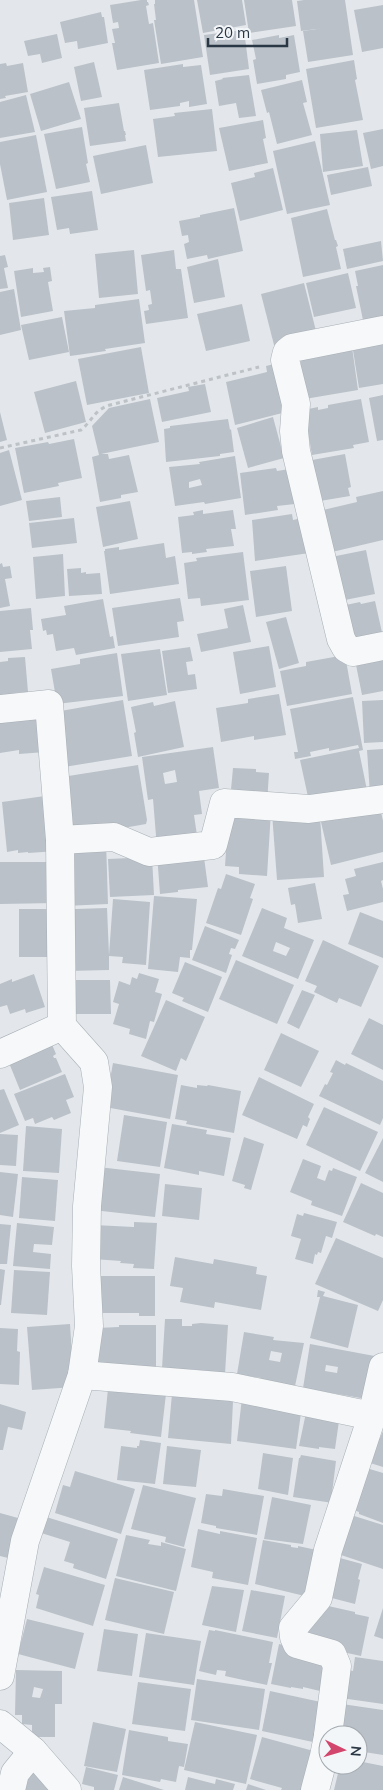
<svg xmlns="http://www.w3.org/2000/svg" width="383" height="1790" font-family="Mulish,sans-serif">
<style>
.building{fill:#bac1c9;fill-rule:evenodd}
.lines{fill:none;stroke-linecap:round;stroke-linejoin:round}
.minor-casing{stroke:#a8afb6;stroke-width:29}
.path{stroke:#bdc2c6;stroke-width:3;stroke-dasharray:4 4;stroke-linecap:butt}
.minor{stroke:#f6f8f9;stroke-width:28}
</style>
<rect width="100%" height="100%" fill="#e3e7eb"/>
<g class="building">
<polygon points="141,0 147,0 147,2 148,2 149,5 146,6 149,24 153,23 159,63 117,70 112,43 115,43 112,29 119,28 118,22 113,23 110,5"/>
<polygon points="155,0 194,0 203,57 161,64 154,20 156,20 154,4 155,4"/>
<polygon points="197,0 242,0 246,25 203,33"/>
<polygon points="244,0 292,0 296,26 249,33"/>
<polygon points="304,0 345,0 353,55 308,62 303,31 324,28 301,31 297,1"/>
<polygon points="383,5 383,48 362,52 354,10"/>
<polygon points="101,12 102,17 104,17 108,43 78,49 77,41 65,43 60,22"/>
<polygon points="244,30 249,69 210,75 204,35"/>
<polygon points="57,34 62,58 42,63 40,54 28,56 24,41"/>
<polygon points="279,35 279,38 294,35 300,72 286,75 286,79 257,84 253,60 256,59 252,40"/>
<polygon points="354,60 357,79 355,80 363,120 316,128 306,69"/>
<polygon points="94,62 102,97 81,101 74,67"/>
<polygon points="6,63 7,66 23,63 28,92 5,96 6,98 0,99 0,64"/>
<polygon points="183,64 183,67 201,65 207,104 189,107 189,101 180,103 180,106 150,110 144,70"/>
<polygon points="249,75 256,116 239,118 236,103 219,106 215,81 223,79 222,78"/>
<polygon points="302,80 307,102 303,103 312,135 277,144 269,112 267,113 261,90"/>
<polygon points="69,82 81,119 41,131 30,94"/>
<polygon points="26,95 35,132 0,138 0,102"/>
<polygon points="119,103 124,131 125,131 126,135 125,135 126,141 90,146 84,108"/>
<polygon points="212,109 217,151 158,157 153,119 175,116 174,113"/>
<polygon points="263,120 266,138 263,139 268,163 229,171 219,128"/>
<polygon points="82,127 88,163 86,164 90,182 56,189 44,134"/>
<polygon points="383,129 383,166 371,169 363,133"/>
<polygon points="357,130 363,166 323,172 320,134"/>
<polygon points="36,135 47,192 7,200 0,164 0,142"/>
<polygon points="315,141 330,205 287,214 273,151"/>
<polygon points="146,145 153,183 101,194 93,156"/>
<polygon points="368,167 372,186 331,195 327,175"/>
<polygon points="273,168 283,210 240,221 231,183 255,177 254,173"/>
<polygon points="92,191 98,230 70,234 69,228 57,230 51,197"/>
<polygon points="44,198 49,235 13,240 9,203"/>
<polygon points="234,208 243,251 208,259 207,255 187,259 184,244 189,242 188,235 182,236 179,221 200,217 200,215"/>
<polygon points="327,209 335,240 336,240 338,246 336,247 341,269 303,277 291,218"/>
<polygon points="381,241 383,261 347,269 343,249"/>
<polygon points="134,250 138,294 99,298 95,254"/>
<polygon points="174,250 176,269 181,269 188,318 146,324 144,311 149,310 148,305 152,304 150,290 146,291 141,255"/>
<polygon points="5,255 8,267 4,268 8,288 0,289 0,256"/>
<polygon points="218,259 225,297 194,303 187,267"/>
<polygon points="383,265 383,326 365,330 356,286 358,286 355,271"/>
<polygon points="50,267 52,281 48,282 53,311 21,317 14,271 33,268 33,273 44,272 43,268"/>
<polygon points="348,273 356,308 314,317 306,283"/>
<polygon points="304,283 317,335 274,345 261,294"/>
<polygon points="14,289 21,330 0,335 0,292"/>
<polygon points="139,299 145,343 105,349 106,351 70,356 64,311 95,308 95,305"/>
<polygon points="242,304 250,341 206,351 197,314"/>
<polygon points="62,317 69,352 29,360 21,325"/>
<polygon points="383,339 383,384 359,388 352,344"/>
<polygon points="141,347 149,393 87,405 78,359"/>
<polygon points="352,347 358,390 299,400 293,366 301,365 300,359"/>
<polygon points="282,362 294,410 235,425 226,382 267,372 266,366"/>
<polygon points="76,381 86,422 45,433 34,392"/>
<polygon points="205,384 211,412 162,422 157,398 189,391 188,387"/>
<polygon points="383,395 383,440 377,441 369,398"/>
<polygon points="150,399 159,442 101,454 108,454 109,459 129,455 138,492 121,495 121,498 100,502 92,457 99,455 92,426 109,408"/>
<polygon points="361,399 369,442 353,445 354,448 312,455 309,438 304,438 299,411 318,407 318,410 328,408 328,405"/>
<polygon points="0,412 7,440 0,442"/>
<polygon points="273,417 284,458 248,468 237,428"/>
<polygon points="228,419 230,430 231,429 234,452 220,454 220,456 166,462 164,429 170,428 170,426"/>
<polygon points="74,439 82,478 58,483 59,486 24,493 15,448 48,442 49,444"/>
<polygon points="9,450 22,500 0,506 0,453"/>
<polygon points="345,454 351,487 348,488 350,496 320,501 312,460"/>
<path d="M235,456L241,498L205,504L204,502L175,506L169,467L200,464L199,462ZM200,479L202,485L189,488V482Z"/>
<polygon points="276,468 277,471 296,468 304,503 277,506 278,510 245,515 240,473"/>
<polygon points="383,491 383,540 332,552 323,510 357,502 356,497"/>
<polygon points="60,497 62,517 29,521 26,501"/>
<polygon points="130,501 138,539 103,547 96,507"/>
<polygon points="203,510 203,514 233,510 236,529 231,529 234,546 206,549 207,552 192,554 192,552 182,553 178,517 194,515 193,512"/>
<polygon points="292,514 293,520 307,517 316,552 255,561 252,520"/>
<polygon points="74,518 77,543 32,548 29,523"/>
<polygon points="164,543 166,558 175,556 179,584 110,594 104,551 105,551 105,549 119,547 119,550"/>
<polygon points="366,550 375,594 340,601 331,557"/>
<polygon points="243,552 249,600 201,606 200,598 188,599 184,563 197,561 196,558"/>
<polygon points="63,554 65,596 36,599 33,557"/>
<polygon points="2,563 3,567 10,566 12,578 5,579 10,606 0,608 0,564"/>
<polygon points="286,566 292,611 256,617 250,571"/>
<polygon points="81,568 81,573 86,572 86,574 100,573 102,594 69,596 67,569"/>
<polygon points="180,598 184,621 177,622 179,637 118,646 112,608"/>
<polygon points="103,599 110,637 113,636 115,648 76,655 74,648 56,651 53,634 47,635 46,630 43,631 41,619 66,615 64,606"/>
<polygon points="375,601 383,637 350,648 341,606 360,602 361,604"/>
<polygon points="243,605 251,642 201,652 197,634 228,628 224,609"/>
<polygon points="31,608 33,630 30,630 32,649 0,652 0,611"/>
<polygon points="286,617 299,663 279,669 266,622"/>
<polygon points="269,646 276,687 240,694 233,652"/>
<polygon points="190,647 193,661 186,662 188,675 195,674 197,689 168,693 162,651"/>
<polygon points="160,649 167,695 128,701 121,654"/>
<polygon points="383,649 383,691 362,695 354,655"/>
<polygon points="117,653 123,696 57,704 51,669 80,664 80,659"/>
<polygon points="345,655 352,694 287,706 280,671 306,666 306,662"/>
<polygon points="25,657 28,692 14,693 15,700 0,701 0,662 8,661 8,658"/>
<polygon points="279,694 286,735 254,740 254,736 221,742 216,708 248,703 248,699"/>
<polygon points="353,697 363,750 359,751 368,795 310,806 300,760 359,748 358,745 329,751 329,748 310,752 311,756 295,759 294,752 298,752 290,709"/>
<polygon points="123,700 132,756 64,767 55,712"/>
<polygon points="383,700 383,742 364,743 362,701"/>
<polygon points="175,701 184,747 138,757 134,733 136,732 131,707 153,702 154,706"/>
<polygon points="42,711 45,752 19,754 19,750 0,753 0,714"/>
<path d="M213,747L219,788L199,791L202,814L194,815L198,842L157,848L153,799L148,800L142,757ZM175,770L177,782L165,784L163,773Z"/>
<polygon points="383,749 383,793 370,794 367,750"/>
<polygon points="138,765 147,820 146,824 72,837 62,777"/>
<polygon points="233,768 256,769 256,772 269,773 267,803 230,800"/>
<polygon points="52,795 58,851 28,853 28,852 18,853 18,850 7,852 2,802"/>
<polygon points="379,803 383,821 383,852 331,865 321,822 354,814"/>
<polygon points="229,809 271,811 267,876 239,874 239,867 225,866"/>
<polygon points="272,813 320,816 324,877 277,880"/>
<polygon points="106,841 108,904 65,906 62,848"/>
<polygon points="203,850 208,887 178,890 178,892 160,894 157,854"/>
<polygon points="152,857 154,895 110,897 108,859"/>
<polygon points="0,862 56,862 56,903 0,904"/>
<polygon points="383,862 383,880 381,881 383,889 383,902 347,911 343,895 349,894 345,879 356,876 354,869"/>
<polygon points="226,874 255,884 250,898 253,899 241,935 206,923 218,888 221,889"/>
<polygon points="315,883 322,919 298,923 295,904 291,905 288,888"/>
<polygon points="154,896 197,899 192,950 190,950 190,958 180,957 178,972 148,969"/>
<polygon points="113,899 150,902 146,965 122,963 123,957 109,956 109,970 68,971 69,926 75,925 75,909 107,908 109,955"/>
<path d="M262,908L287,918L284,928L314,940L298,979L242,956ZM276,942L290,948L286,956L273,951Z"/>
<polygon points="19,909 56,909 58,957 19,957"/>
<polygon points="360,912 383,921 383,958 348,944"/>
<polygon points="205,926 239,940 235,949 231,948 229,954 232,955 226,973 192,960"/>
<polygon points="323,940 379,966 361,1007 339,998 337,1003 314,992 317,986 305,981"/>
<polygon points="236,960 294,985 277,1024 219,999"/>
<polygon points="185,962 222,977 208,1012 182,1001 184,998 172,993"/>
<polygon points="139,973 159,979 155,992 162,994 154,1022 150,1021 146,1039 129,1034 130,1029 113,1024 119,1004 113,1002 119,981 130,985 132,977 137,979"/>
<polygon points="34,974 45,1007 26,1013 25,1009 10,1014 7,1005 0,1007 0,984 12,979 12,982"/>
<polygon points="73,980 110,980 111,1014 74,1014"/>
<polygon points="302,990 315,995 299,1029 287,1023"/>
<polygon points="166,1000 205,1017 186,1061 181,1058 176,1071 141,1056"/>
<polygon points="369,1018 383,1025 383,1070 351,1054"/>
<polygon points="281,1033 319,1051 301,1087 264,1070"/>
<polygon points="48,1035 56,1054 53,1056 54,1058 56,1058 62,1072 20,1090 5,1053"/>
<polygon points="336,1060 345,1065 346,1063 383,1081 383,1118 380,1125 319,1096 325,1084 327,1085 333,1073 330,1072"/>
<polygon points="113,1063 178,1075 170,1119 105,1107"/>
<polygon points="65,1074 74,1097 66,1100 71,1113 54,1120 52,1117 35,1124 33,1118 25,1121 14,1094"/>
<polygon points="259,1077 314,1104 308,1117 310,1119 307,1127 303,1125 297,1139 242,1115"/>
<polygon points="181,1085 197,1088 197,1085 207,1086 208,1085 241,1091 234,1133 186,1124 187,1121 175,1119"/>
<polygon points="4,1089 19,1125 0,1133 0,1090"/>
<polygon points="324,1107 378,1132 360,1171 306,1145"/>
<polygon points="124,1115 167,1122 160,1167 117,1161"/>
<polygon points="172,1124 207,1130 206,1134 231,1138 224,1176 199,1171 199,1175 164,1168"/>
<polygon points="26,1126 62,1129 59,1173 23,1171"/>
<polygon points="0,1134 18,1135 16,1166 0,1165"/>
<polygon points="244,1137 264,1144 251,1190 244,1188 245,1185 232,1181"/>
<polygon points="383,1138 383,1182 365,1173"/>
<polygon points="303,1159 321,1166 317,1178 325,1181 329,1170 332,1171 333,1168 357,1177 342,1216 311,1205 312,1201 290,1192"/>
<polygon points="98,1167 160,1174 155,1217 93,1210"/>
<polygon points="0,1172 18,1174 13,1217 0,1215"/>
<polygon points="22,1177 58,1180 55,1221 19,1218"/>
<polygon points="361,1183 383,1193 383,1237 376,1234 375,1236 343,1222"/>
<polygon points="165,1184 202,1188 199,1220 162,1216"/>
<polygon points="304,1213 337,1222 332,1238 326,1236 321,1253 318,1252 317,1255 315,1254 313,1264 295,1259 301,1239 291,1236 297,1214 303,1216"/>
<polygon points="134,1222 157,1223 154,1269 133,1268 134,1264 120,1263 121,1261 93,1259 94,1225 134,1227"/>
<polygon points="17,1223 54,1227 52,1245 34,1244 33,1252 51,1254 50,1269 13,1266"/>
<polygon points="0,1224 11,1225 7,1264 0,1264"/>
<polygon points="336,1238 383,1258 383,1300 378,1311 315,1284"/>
<polygon points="175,1257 213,1264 214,1259 257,1267 256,1274 267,1276 261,1310 215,1302 214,1308 180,1302 183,1288 170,1286"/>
<polygon points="0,1269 5,1270 1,1305 0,1305"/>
<polygon points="14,1270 50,1272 47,1315 11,1313"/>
<polygon points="96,1276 155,1276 155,1316 139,1316 139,1313 96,1313"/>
<polygon points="318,1290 325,1292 323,1296 358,1305 348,1348 310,1338 320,1297 317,1297"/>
<polygon points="165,1319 182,1319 182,1326 192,1326 192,1324 201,1323 228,1325 225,1374 199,1375 200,1370 162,1368"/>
<polygon points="70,1324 74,1387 32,1390 27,1327"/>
<polygon points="119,1325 156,1325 156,1370 96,1366 97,1328 119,1327"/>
<polygon points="0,1328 18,1329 17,1351 20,1352 19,1385 0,1384"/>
<path d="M244,1332L274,1337L273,1340L304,1343L294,1391H258L261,1378L237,1374ZM271,1351L282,1353L280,1362L269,1360Z"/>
<path d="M310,1344L380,1357L372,1400L303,1388ZM326,1365L338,1367L337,1373L325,1371Z"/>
<polygon points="108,1389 166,1394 161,1437 130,1433 131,1431 104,1428"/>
<polygon points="172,1394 233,1401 231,1444 168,1438"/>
<polygon points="242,1398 302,1406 296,1449 237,1441"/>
<polygon points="0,1404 26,1412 22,1430 8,1427 3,1450 0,1450"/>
<polygon points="307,1408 340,1414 335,1449 319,1447 319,1449 299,1446"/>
<polygon points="383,1431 383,1467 367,1462 376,1436 380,1438"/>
<polygon points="140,1440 161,1443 155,1484 117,1480 121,1446 137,1448 137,1446 139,1446"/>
<polygon points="167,1446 201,1450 196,1487 163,1484"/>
<polygon points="263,1453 293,1458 288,1495 258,1489"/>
<polygon points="301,1455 336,1461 332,1493 335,1493 333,1503 293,1497 299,1458 300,1458"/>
<polygon points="363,1467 383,1473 383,1523 359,1514 359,1512 351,1509"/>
<polygon points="75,1471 135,1489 121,1534 55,1513 63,1485 70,1487"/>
<polygon points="143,1485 196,1498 184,1547 165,1542 166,1537 131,1529"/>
<polygon points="223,1489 264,1496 257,1535 216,1528 216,1526 201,1523 206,1494 222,1496"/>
<polygon points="272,1497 311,1505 303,1544 264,1539"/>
<polygon points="0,1513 18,1518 8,1558 0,1556"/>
<polygon points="351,1515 383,1525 383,1569 338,1554"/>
<polygon points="43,1516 118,1539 106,1579 73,1568 74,1564 64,1561 70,1542 38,1532"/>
<polygon points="198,1529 220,1534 220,1531 257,1538 248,1585 212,1578 213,1572 191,1567"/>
<polygon points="126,1535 150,1540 148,1544 161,1546 161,1542 186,1549 176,1591 116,1576"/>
<polygon points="263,1540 291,1545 291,1547 298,1548 298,1546 326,1552 317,1599 255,1584"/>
<polygon points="329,1555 362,1564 358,1579 360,1580 355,1604 320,1595"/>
<polygon points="44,1567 105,1585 93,1626 36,1608 39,1595 36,1594"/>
<polygon points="115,1578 174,1592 164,1634 105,1620"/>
<polygon points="212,1586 244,1590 236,1632 202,1625"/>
<polygon points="251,1590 285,1596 277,1638 242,1631"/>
<polygon points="315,1603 355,1612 355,1614 369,1617 361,1656 306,1644"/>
<polygon points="383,1608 383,1639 374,1636"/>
<polygon points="27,1619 84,1633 75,1669 18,1654"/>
<polygon points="104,1629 138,1634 132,1676 97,1671"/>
<polygon points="209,1630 215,1631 215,1630 273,1642 269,1663 272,1663 267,1685 225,1676 226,1671 217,1670 216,1675 199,1671"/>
<polygon points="146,1633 201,1641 194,1685 139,1677"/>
<polygon points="279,1644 327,1657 320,1691 303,1687 303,1689 291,1687 291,1688 271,1684"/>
<polygon points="355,1657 383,1661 383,1704 341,1698 346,1669 353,1671"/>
<path d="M16,1670L62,1671V1704H55V1737H32V1725L22,1724V1715H15ZM34,1687L43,1689L40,1698L32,1697Z"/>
<polygon points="197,1679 265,1689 259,1730 191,1720"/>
<polygon points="138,1682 191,1689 185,1731 132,1724"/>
<polygon points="270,1691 330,1704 322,1744 262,1731"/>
<polygon points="342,1704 383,1710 383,1755 358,1751 358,1735 338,1735"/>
<polygon points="93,1722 126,1729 117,1772 84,1766"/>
<polygon points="195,1722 257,1735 246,1784 184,1770"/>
<polygon points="129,1730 168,1737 168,1741 188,1744 184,1767 179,1766 176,1782 161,1779 160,1782 122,1775"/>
<polygon points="262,1737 321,1753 311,1790 281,1790 282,1788 250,1779"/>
<polygon points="358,1761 383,1766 383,1790 334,1790 340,1765 358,1765"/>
<polygon points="86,1767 118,1775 114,1790 94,1790 94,1787 82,1784"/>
<polygon points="23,1768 51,1777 57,1790 16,1790"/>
<polygon points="123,1777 164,1790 119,1790"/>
<polygon points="188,1777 215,1784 216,1779 235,1784 233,1790 185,1790"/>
<polygon points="248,1784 266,1790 246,1790"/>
</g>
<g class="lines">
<g class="minor-casing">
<g id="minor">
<polyline points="383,330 292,348 287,352 285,360 296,404 294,431 296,451 341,639 346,648 353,652 383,646"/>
<polyline points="0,709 49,704 60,840 62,1026 94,1062 98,1087 87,1206 86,1266 89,1326 82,1375 25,1541 0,1676"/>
<polyline points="60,840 114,837 149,852 213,845 224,803 309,809 383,799"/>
<polyline points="0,1054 62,1026"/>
<polyline points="82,1375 232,1387 372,1416"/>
<polyline points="0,1724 33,1751 67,1790"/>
<polyline points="328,1735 337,1666 332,1654 297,1644 294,1637 293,1628 318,1598 328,1550 372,1416 383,1367"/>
<polyline points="11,1790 15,1773 33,1751"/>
<polyline points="315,1790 324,1756 328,1736"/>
</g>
</g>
<path class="path" d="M0,448L81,430C93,420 94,410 110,405L259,367"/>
<use href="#minor" class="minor"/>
</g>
<g transform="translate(343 1750) rotate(95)"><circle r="24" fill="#f3f6f8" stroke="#a3aab0"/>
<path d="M0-4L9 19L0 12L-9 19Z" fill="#d2466d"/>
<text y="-8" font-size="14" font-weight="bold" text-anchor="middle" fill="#2a3744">N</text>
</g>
<path d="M208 38v8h79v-8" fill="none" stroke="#2a3744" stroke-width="2.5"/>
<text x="215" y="38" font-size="15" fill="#2a3744" stroke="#f3f6f8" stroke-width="4" paint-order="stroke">20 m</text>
</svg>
